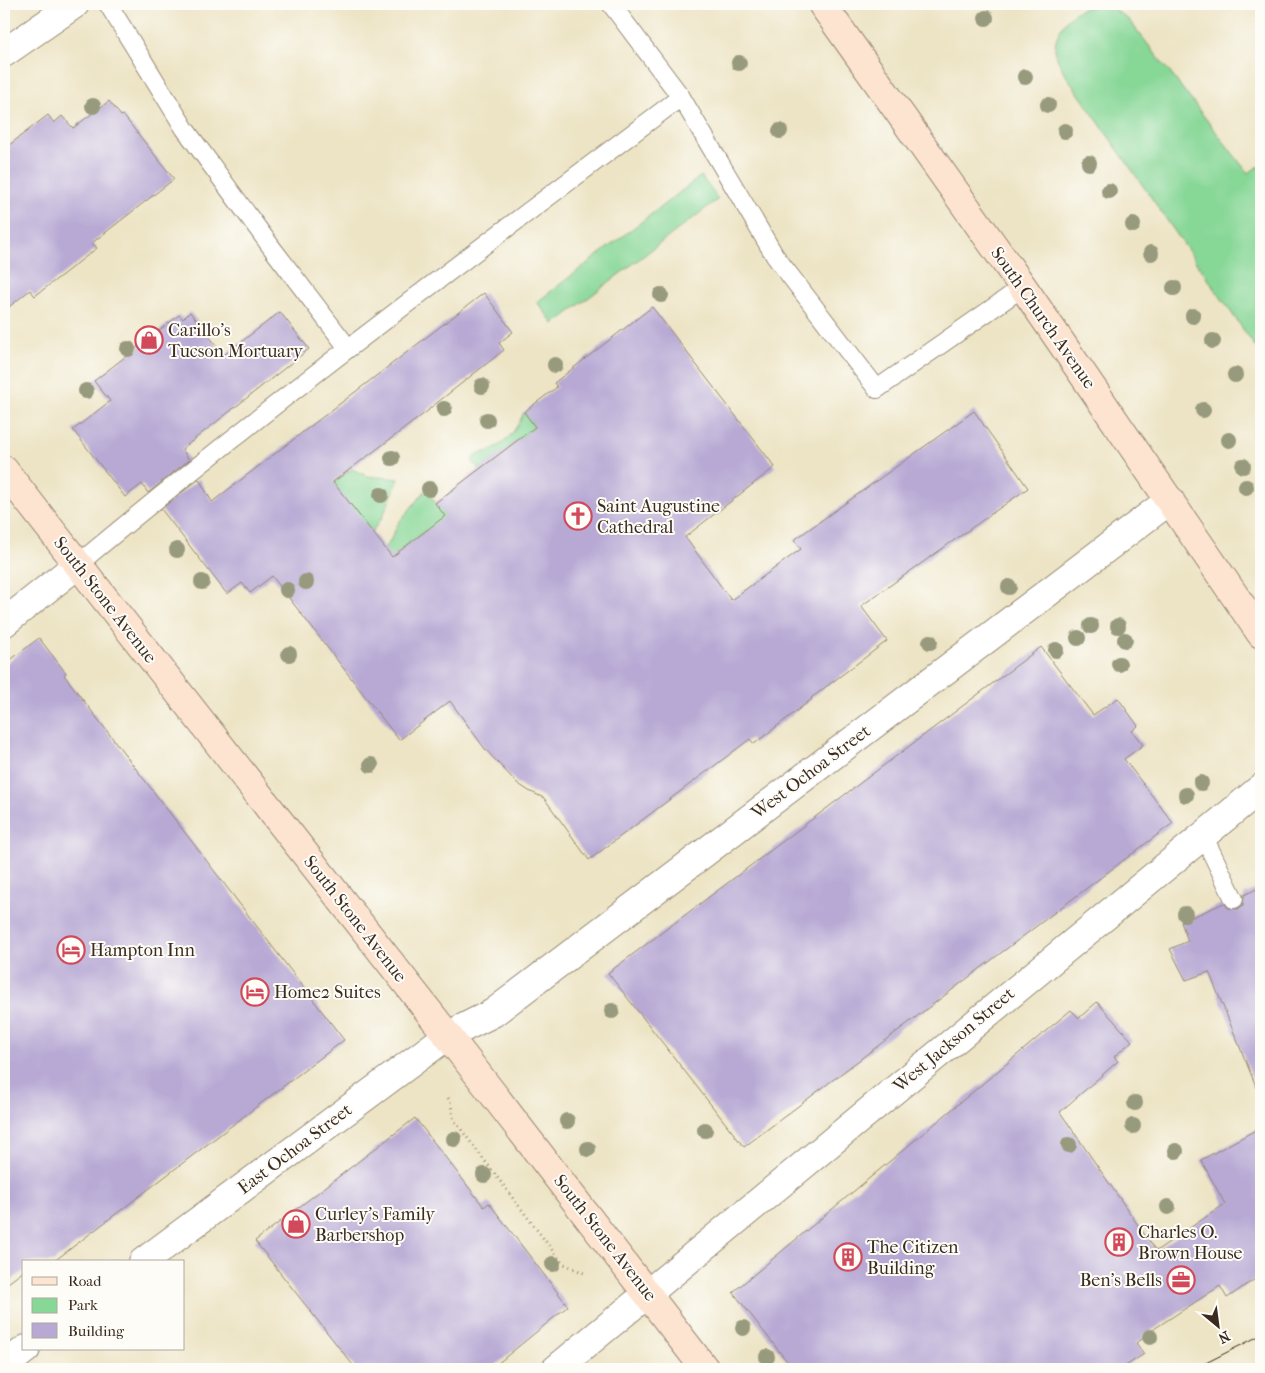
<svg xmlns="http://www.w3.org/2000/svg" width="1265" height="1373" font-family="'IM FELL French Canon',serif">
<style>
.green{fill:#87d797;stroke:#61805a}
.building{fill:#b7a9d4}
.lines{fill:none;stroke-linecap:round;stroke-linejoin:round}
.lane-casing{stroke:#948772;stroke-width:20}
.street-casing{stroke:#948772;stroke-width:30}
.secondary-casing{stroke:#948772;stroke-width:30}
.path{stroke:#948772;stroke-width:3;stroke-dasharray:1 4;stroke-linecap:butt}
.lane{stroke:#fff;stroke-width:18}
.street{stroke:#fff;stroke-width:28}
.secondary{stroke:#fde4d1;stroke-width:28}
.tram{stroke:#3b2a1e;stroke-width:1}
.tree{fill:#989a7d}
.labels{text-anchor:middle;dominant-baseline:central;stroke-width:4;stroke-linejoin:round;paint-order:stroke}
.street-label{font-size:18px;fill:#3b2a1e;stroke:#fdfcf7}
.poi-label{font-size:18px;fill:#3b2a1e;stroke:#fdfcf7;text-anchor:start}
</style>
<rect width="100%" height="100%" fill="#fdfcf7"/>
<filter id="ink" filterUnits="userSpaceOnUse"><feTurbulence type="fractalNoise" baseFrequency=".02" numOctaves="2"/><feDisplacementMap in="SourceGraphic" scale="10" xChannelSelector="R" yChannelSelector="G"/><feConvolveMatrix kernelMatrix="1 2 1 2 8 2 1 2 1" color-interpolation-filters="sRGB"/></filter>
<filter id="wash" filterUnits="userSpaceOnUse"><feTurbulence type="fractalNoise" baseFrequency=".0096" numOctaves="4" result="noise"/><feDisplacementMap in="SourceGraphic" scale="20" xChannelSelector="R" yChannelSelector="G"/><feGaussianBlur stdDeviation="1.12" result="paint"/><feColorMatrix in="noise" values="0 0 0 0 0 0 0 0 0 0 0 0 0 0 0 0 0 1.4 0 .05"/><feComposite in="paint" operator="in"/></filter>
<g filter="url(#wash)">
<rect width="100%" height="100%" fill="#ede4c5"/>
<g class="green">
<path d="M1099,6L1112,8L1129,20L1248,173L1261,165V355L1065,74C1061,66 1055,57 1055,48C1055,34 1067,15 1080,10C1086,7 1093,7 1099,6Z"/>
<polygon points="701,176 718,199 554,324 537,302"/>
<path d="M524,412L535,427L479,470L472,460C477,453 485,453 493,449C509,441 517,428 524,412Z"/>
<polygon points="352,469 367,476 399,479 382,518 365,541 334,483"/>
<polygon points="426,490 455,529 437,544 426,530 367,576 379,554 390,541 399,522"/>
</g>
<g id="blocks">
<g class="building">
<polygon points="109,101 121,116 123,115 174,179 92,243 97,248 35,296 30,290 4,311 4,149 48,115 54,123 62,116 73,128"/>
<polygon points="484,293 513,332 499,343 504,350 429,409 429,410 333,482 392,557 445,516 435,503 535,427 524,412 557,387 554,383 652,307 775,467 685,537 731,600 801,549 794,540 974,411 1028,488 861,606 887,641 811,698 812,699 754,744 750,739 589,860 544,798 529,791 517,783 485,749 450,701 399,740 272,576 250,593 242,583 227,594 161,509 199,479 212,502"/>
<polygon points="190,312 224,355 280,312 309,349 182,449 189,460 148,493 142,484 125,497 73,430 110,401 94,381 179,315 183,319"/>
<polygon points="39,638 66,673 64,675 344,1040 53,1262 24,1262 24,1271 4,1286 4,665"/>
<polygon points="1041,647 1093,715 1118,698 1138,726 1132,731 1143,745 1124,759 1173,823 744,1147 608,973"/>
<polygon points="1261,887 1261,1095 1260,1096 1209,972 1186,980 1170,949 1188,941 1181,922 1224,903 1228,908 1238,909 1243,905 1244,895"/>
<polygon points="1097,1002 1132,1041 1114,1057 1118,1061 1060,1112 1156,1251 1225,1204 1201,1160 1261,1127 1261,1275 1227,1298 1220,1286 1143,1336 1144,1338 1136,1343 1144,1354 1121,1369 793,1369 733,1292 1071,1010 1079,1018"/>
<polygon points="415,1118 484,1207 489,1203 568,1306 491,1369 356,1369 255,1241"/>
</g>
</g>
</g>
<g filter="url(#ink)">
<use href="#blocks" fill-opacity="0" stroke="#948772" stroke-width="1"/>
<g class="lines">
<g class="lane-casing">
<g id="lane">
<polyline points="108,4 185,129 272,248 348,348"/>
<polyline points="681,97 775,256 877,389 1023,287"/>
<path d="M77,565C273,401 478,250 681,97L611,4"/>
<polyline points="1203,835 1234,899"/>
</g>
</g>
<g class="street-casing">
<g id="street">
<polyline points="4,53 75,4"/>
<polyline points="4,623 77,565"/>
<polyline points="143,1262 447,1036 493,1013 1170,500"/>
<polyline points="4,1366 26,1349"/>
<polyline points="556,1369 1261,788"/>
</g>
</g>
<g class="secondary-casing">
<g id="secondary">
<polyline points="822,4 1023,287 1261,634"/>
<polyline points="4,470 473,1068 705,1369"/>
</g>
</g>
<path class="path" d="M448,1098C453,1105 451,1113 454,1120L562,1263L586,1274"/>
<use href="#lane" class="lane"/>
<use href="#street" class="street"/>
<use href="#secondary" class="secondary"/>
<polyline class="tram" points="1194,1369 1261,1335"/>
</g>
<g class="tree">
<circle cx="986" cy="18" r="8"/>
<circle cx="739" cy="63" r="8"/>
<circle cx="1025" cy="77" r="8"/>
<circle cx="1048" cy="105" r="8"/>
<circle cx="93" cy="106" r="8"/>
<circle cx="780" cy="131" r="8"/>
<circle cx="1065" cy="131" r="8"/>
<circle cx="1089" cy="163" r="8"/>
<circle cx="1109" cy="191" r="8"/>
<circle cx="1133" cy="225" r="8"/>
<circle cx="1151" cy="253" r="8"/>
<circle cx="1174" cy="288" r="8"/>
<circle cx="661" cy="295" r="8"/>
<circle cx="1193" cy="316" r="8"/>
<circle cx="1213" cy="341" r="8"/>
<circle cx="128" cy="349" r="8"/>
<circle cx="555" cy="365" r="8"/>
<circle cx="1235" cy="375" r="8"/>
<circle cx="482" cy="386" r="8"/>
<circle cx="86" cy="391" r="8"/>
<circle cx="444" cy="409" r="8"/>
<circle cx="1203" cy="410" r="8"/>
<circle cx="487" cy="420" r="8"/>
<circle cx="1229" cy="440" r="8"/>
<circle cx="392" cy="458" r="8"/>
<circle cx="1243" cy="466" r="8"/>
<circle cx="1246" cy="487" r="8"/>
<circle cx="429" cy="489" r="8"/>
<circle cx="381" cy="495" r="8"/>
<circle cx="177" cy="550" r="8"/>
<circle cx="202" cy="582" r="8"/>
<circle cx="306" cy="582" r="8"/>
<circle cx="1009" cy="587" r="8"/>
<circle cx="287" cy="590" r="8"/>
<circle cx="1091" cy="626" r="8"/>
<circle cx="1118" cy="626" r="8"/>
<circle cx="1078" cy="638" r="8"/>
<circle cx="1125" cy="640" r="8"/>
<circle cx="930" cy="642" r="8"/>
<circle cx="1056" cy="650" r="8"/>
<circle cx="289" cy="654" r="8"/>
<circle cx="1119" cy="664" r="8"/>
<circle cx="371" cy="765" r="8"/>
<circle cx="1201" cy="783" r="8"/>
<circle cx="1186" cy="795" r="8"/>
<circle cx="1185" cy="914" r="8"/>
<circle cx="612" cy="1011" r="8"/>
<circle cx="1135" cy="1103" r="8"/>
<circle cx="567" cy="1121" r="8"/>
<circle cx="1133" cy="1126" r="8"/>
<circle cx="705" cy="1130" r="8"/>
<circle cx="454" cy="1139" r="8"/>
<circle cx="1069" cy="1145" r="8"/>
<circle cx="588" cy="1149" r="8"/>
<circle cx="1176" cy="1151" r="8"/>
<circle cx="484" cy="1175" r="8"/>
<circle cx="1168" cy="1207" r="8"/>
<circle cx="553" cy="1264" r="8"/>
<circle cx="743" cy="1328" r="8"/>
<circle cx="1150" cy="1337" r="8"/>
<circle cx="767" cy="1357" r="8"/>
</g>
</g>
<defs>
<g id="shop-ring" transform="scale(1.4375)"><circle r="9.5" fill="#fdfcf7" stroke="#d1495b" stroke-width="1.5"/><path d="M-5-2.5h2.3a2.7 3.5 0 0 1 5.4 0H5L5.5 6h-11ZM-1.5-2.5h3a1.5 2.3 0 0 0-3 0Z" fill="#d1495b"/></g>
<g id="church-ring" transform="scale(1.4375)"><circle r="9.5" fill="#fdfcf7" stroke="#d1495b" stroke-width="1.5"/><path d="M-1.2-6h2.4v3.5h3.3v2.4h-3.3V6h-2.4V-.1h-3.3v-2.4h3.3Z" fill="#d1495b"/></g>
<g id="hotel-ring" transform="scale(1.4375)"><circle r="9.5" fill="#fdfcf7" stroke="#d1495b" stroke-width="1.5"/><path d="M-6-4.5h1.5V1H6V5H4.5V3h-9V5H-6ZM-4 0a1.8 1.8 0 1 1 3.6 0ZM.5 0V-2.5h3Q6-2.5 6 0Z" fill="#d1495b"/></g>
<g id="building-ring" transform="scale(1.4375)"><circle r="9.5" fill="#fdfcf7" stroke="#d1495b" stroke-width="1.5"/><path d="M-4-6H4V6H1V3H-1V6H-4ZM-2.5-4.3h1.7v1.8h-1.7ZM.8-4.3h1.7v1.8H.8ZM-2.5-1h1.7V.8h-1.7ZM.8-1h1.7V.8H.8Z" fill="#d1495b"/></g>
<g id="office-ring" transform="scale(1.4375)"><circle r="9.5" fill="#fdfcf7" stroke="#d1495b" stroke-width="1.5"/><path d="M-6-3h4V-5.5h4V-3h4V5H-6ZM-1-4.5V-3h2v-1.5ZM-6 0V1H6V0Z" fill="#d1495b"/></g>
</defs>
<g fill-rule="evenodd">
<use href="#shop-ring" x="149" y="340"/>
<use href="#church-ring" x="578" y="516"/>
<use href="#hotel-ring" x="71" y="950"/>
<use href="#hotel-ring" x="255" y="992"/>
<use href="#shop-ring" x="296" y="1224"/>
<use href="#building-ring" x="1119" y="1242"/>
<use href="#building-ring" x="848" y="1257"/>
<use href="#office-ring" x="1181" y="1280"/>
</g>
<g class="labels">
<g class="street-label">
<text transform="translate(1043 318) rotate(55)">South Church Avenue</text>
<text transform="translate(105 600) rotate(52)">South Stone Avenue</text>
<text transform="translate(811 772) rotate(-37)">West Ochoa Street</text>
<text transform="translate(355 919) rotate(52)">South Stone Avenue</text>
<text transform="translate(954 1040) rotate(-40)">West Jackson Street</text>
<text transform="translate(295 1149) rotate(-37)">East Ochoa Street</text>
<text transform="translate(605 1238) rotate(52)">South Stone Avenue</text>
</g>
<g class="poi-label">
<text x="168" y="330">Carillo's<tspan x="168" dy="21">Tucson Mortuary</tspan></text>
<text x="597" y="506">Saint Augustine<tspan x="597" dy="21">Cathedral</tspan></text>
<text x="90" y="950">Hampton Inn</text>
<text x="274" y="992">Home2 Suites</text>
<text x="315" y="1214">Curley's Family<tspan x="315" dy="21">Barbershop</tspan></text>
<text x="1138" y="1232">Charles O.<tspan x="1138" dy="21">Brown House</tspan></text>
<text x="867" y="1247">The Citizen<tspan x="867" dy="21">Building</tspan></text>
<text x="1162" y="1280" text-anchor="end">Ben's Bells</text>
</g>
</g>
<rect width="1265" height="1373" fill="none" stroke="#fdfcf7" stroke-width="20"/>
<rect x="22" y="1260" width="162" height="90" fill="#fdfcf7" stroke="#afa8a0"/>
<rect x="32" y="1277" width="25" height="8" fill="#fde4d1" stroke="#afa8a0"/>
<text x="68" y="1286" font-size="15" fill="#3b2a1e">Road</text>
<rect x="32" y="1298" width="25" height="15" fill="#87d797" stroke="#afa8a0"/>
<text x="68" y="1310" font-size="15" fill="#3b2a1e">Park</text>
<rect x="32" y="1323" width="25" height="15" fill="#b7a9d4" stroke="#afa8a0"/>
<text x="68" y="1336" font-size="15" fill="#3b2a1e">Building</text>
<g transform="translate(1218 1326) rotate(151)" stroke="#fdfcf7" stroke-width="4" paint-order="stroke">
<path d="M0-4L9 19L0 12L-9 19Z" fill="#3b2a1e"/>
<text y="-8" font-size="14" font-weight="bold" text-anchor="middle" fill="#3b2a1e">N</text>
</g>
</svg>
